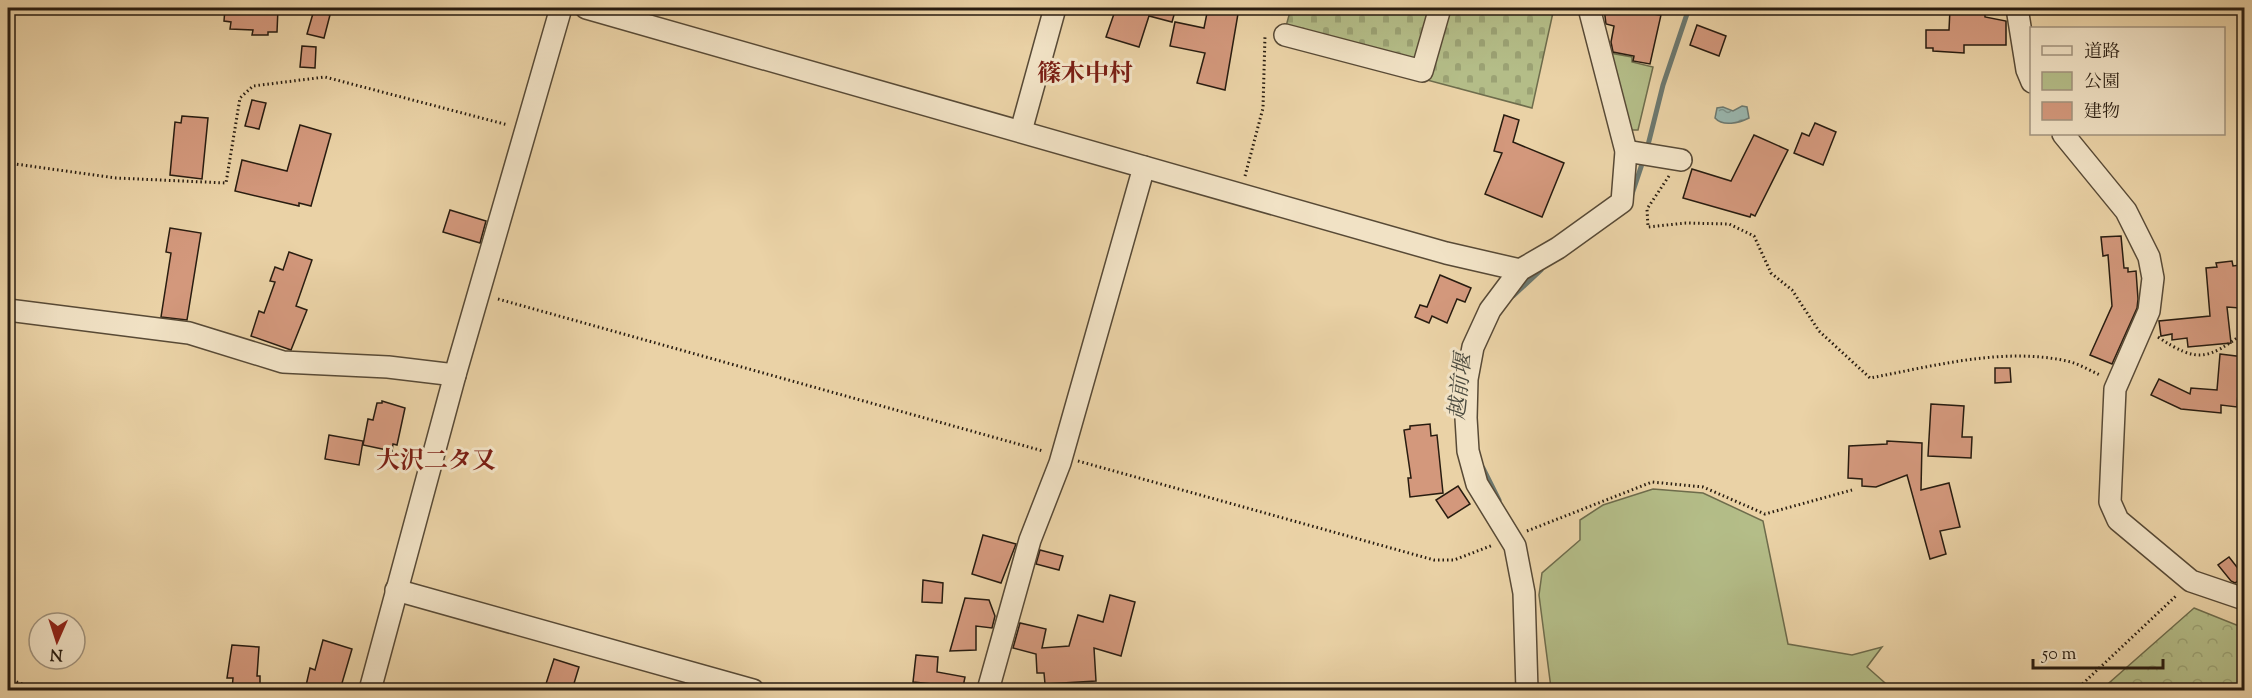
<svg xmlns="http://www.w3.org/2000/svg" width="2252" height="698" font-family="'Sorts Mill Goudy','Noto Serif JP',serif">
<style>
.green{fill:#b4bd88;stroke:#6e6c4c;stroke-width:1.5}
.forest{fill:url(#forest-crowns);stroke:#6e6c4c;stroke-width:1.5}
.cemetery{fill:url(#cemetery-stones);stroke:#6e6c4c;stroke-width:1.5}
.water{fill:url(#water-ripples);stroke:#6c786f;stroke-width:1.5}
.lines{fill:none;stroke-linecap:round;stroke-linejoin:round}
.stream{stroke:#6c786f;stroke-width:5}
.building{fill:#d3987c;stroke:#281c10;stroke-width:1.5}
.minor-casing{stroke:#584a36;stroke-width:24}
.path{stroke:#281c10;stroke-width:3;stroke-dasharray:1.5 3;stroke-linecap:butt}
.minor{stroke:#f1e2c5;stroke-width:21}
.labels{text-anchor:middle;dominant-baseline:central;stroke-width:6;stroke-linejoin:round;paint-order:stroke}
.water-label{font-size:22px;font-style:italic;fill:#4a4a3f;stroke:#f1e2c5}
.quarter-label{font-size:24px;font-weight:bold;fill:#7a1f14;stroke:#f1e2c5}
</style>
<defs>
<pattern id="forest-crowns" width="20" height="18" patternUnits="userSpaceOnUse" patternTransform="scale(1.5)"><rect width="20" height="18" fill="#b4bd88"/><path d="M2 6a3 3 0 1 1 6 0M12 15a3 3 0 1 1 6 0" fill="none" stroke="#9ba274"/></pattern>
<pattern id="cemetery-stones" width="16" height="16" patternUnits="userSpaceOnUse" patternTransform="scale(1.5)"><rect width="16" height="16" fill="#b4bd88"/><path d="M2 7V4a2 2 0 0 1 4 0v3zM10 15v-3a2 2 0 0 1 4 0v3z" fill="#9ba274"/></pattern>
<pattern id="water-ripples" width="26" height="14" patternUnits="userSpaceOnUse" patternTransform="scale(1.5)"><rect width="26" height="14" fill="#99b6ae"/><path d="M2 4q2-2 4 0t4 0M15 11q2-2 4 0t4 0" fill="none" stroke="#7d938c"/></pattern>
</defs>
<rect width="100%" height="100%" fill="#ead2a6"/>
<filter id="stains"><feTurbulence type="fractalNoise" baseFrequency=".00333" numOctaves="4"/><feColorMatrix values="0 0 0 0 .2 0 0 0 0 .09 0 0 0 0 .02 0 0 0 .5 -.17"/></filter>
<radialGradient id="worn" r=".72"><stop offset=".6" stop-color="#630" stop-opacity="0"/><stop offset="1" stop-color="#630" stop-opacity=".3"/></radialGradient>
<g class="green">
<polygon points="1604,52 1632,57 1632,62 1653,67 1638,130 1628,130"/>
<polygon points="1653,489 1703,493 1763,521 1788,644 1852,655 1882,647 1867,667 1893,690 1554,690 1551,688 1539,595 1542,573 1580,540 1580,520 1603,505"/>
</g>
<polygon class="forest" points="2194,608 2244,628 2244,690 2101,690"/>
<g class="cemetery">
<polygon points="1291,8 1432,8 1416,65 1285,30"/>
<polygon points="1447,8 1554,8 1532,108 1427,80"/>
</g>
<path class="water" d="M1742,106L1747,107L1749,118C1739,123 1723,127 1715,118L1717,108L1723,107L1733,111Z"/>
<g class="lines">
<g class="stream">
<polyline points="1647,149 1663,85 1689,8"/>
<polyline points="1629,203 1644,158"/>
<polyline points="1513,296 1541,270"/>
<polyline points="1483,468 1499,500"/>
</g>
</g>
<g class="building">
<polygon points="225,8 278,8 277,32 268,32 268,35 252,35 253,30 230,29 231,22 224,21"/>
<polygon points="1116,8 1176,8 1172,22 1149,16 1139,47 1106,37"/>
<polygon points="1208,8 1239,8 1225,90 1197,83 1205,53 1170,46 1175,22 1204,28"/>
<polygon points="1604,8 1661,15 1650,64 1633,61 1634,56 1613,52 1611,42 1614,26 1606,24"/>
<polygon points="1950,9 1985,12 1985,17 2006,21 2006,45 1964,45 1964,53 1933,51 1933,48 1926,48 1926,30 1949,30"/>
<polygon points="314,10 330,15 324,38 307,34"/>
<polygon points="1697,25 1726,36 1719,56 1690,45"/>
<polygon points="302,46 316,47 315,68 300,67"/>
<polygon points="252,100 266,103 259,129 245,126"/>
<polygon points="1504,115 1519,120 1513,142 1564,163 1542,217 1485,194 1502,153 1494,151"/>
<polygon points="182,116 208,118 202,179 170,175 175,122 181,123"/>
<polygon points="1815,123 1836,132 1823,165 1794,153 1802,133 1809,136"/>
<polygon points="300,125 331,134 311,206 299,203 299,206 235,191 242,160 287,171"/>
<polygon points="1754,135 1788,150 1755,216 1751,214 1750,217 1683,198 1692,169 1731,181"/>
<polygon points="450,210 486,221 480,243 443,232"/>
<polygon points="170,228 201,233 187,320 161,317 171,253 166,252"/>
<polygon points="2121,236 2124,268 2128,268 2128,272 2136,271 2138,299 2137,308 2112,364 2090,355 2112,306 2108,255 2103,256 2101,237"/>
<polygon points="289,252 312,260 296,306 307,310 291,350 251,336 259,311 264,313 275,282 270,281 275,267 283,270"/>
<polygon points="2232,261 2233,266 2240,265 2242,284 2240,308 2227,307 2231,343 2188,347 2187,338 2172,340 2172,334 2161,336 2159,321 2210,316 2206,268 2217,267 2216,263"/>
<polygon points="1440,275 1471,288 1465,302 1457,299 1447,323 1432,316 1429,323 1415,317 1420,305 1427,307"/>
<polygon points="2220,354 2244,357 2242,394 2238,393 2237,407 2221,405 2221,413 2181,409 2151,395 2159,379 2190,394 2191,388 2217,390"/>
<polygon points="1995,368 2010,368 2011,382 1995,383"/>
<polygon points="382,401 405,408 397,445 393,444 392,451 363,445 368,419 373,420 377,403 382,403"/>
<polygon points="1931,404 1964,406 1962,437 1972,437 1971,458 1928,456"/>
<polygon points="1430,424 1431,436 1437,435 1443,493 1410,497 1408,478 1411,478 1404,430 1410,429 1410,426"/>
<polygon points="329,435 363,441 359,465 325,459"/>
<polygon points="1887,441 1922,443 1921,490 1949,483 1960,527 1940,531 1946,554 1930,559 1907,475 1876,487 1862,486 1862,479 1848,478 1849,446 1887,444"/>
<polygon points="1458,486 1470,504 1448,518 1436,500"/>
<polygon points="983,535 1016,544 1001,583 972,574"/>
<polygon points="1040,550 1063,556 1059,570 1036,564"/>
<polygon points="2229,557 2244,576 2235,583 2231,581 2218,565"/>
<polygon points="923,580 943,583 942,603 922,602"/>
<polygon points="1110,595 1135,602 1121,656 1094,648 1096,681 1045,684 1044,673 1037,673 1036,654 1013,648 1020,623 1046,629 1042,648 1069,646 1078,615 1103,622"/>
<polygon points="965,598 989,600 995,616 992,628 976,626 976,650 950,651"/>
<polygon points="323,640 352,649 340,690 305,690 310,668 315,670"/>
<polygon points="232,645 259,647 257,676 260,676 260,690 232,690 233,678 227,678"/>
<polygon points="916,655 938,657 937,672 965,677 963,687 913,682"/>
<polygon points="554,659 579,667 572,690 544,690"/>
</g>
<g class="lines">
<g class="minor-casing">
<g id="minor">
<polyline points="586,8 1446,253 1520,270"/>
<polyline points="2017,8 2027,70 2032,82"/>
<polyline points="1285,35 1422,71 1440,8"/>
<polyline points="1021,131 1055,8"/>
<polyline points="2063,134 2126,211 2149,257 2153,278 2149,311 2115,389 2110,502 2118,520 2191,581 2244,599"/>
<polyline points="1626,151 1681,160"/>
<polyline points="8,310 189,333 283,362 388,367 455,375"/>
<polyline points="396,590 753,690"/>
<polyline points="370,690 455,375 561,8"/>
<polyline points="988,690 1030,540 1060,463 1144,167"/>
<polyline points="1527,690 1524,593 1515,546 1477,484 1468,451 1466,418 1467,379 1473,347 1490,310 1520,270 1558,248 1622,202 1626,151 1589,8"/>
</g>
</g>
<g class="path">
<polyline points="8,163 116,178 226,183 240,98 253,86 325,77 508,125"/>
<polyline points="1245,176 1263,108 1265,35"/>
<path d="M1669,176L1647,209L1648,227L1686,223L1729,224L1754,236L1771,273L1792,290L1819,331L1870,378C1934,366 2006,346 2071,362C2081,365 2091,371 2100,375"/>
<polyline points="498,299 1043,451"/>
<path d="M2158,337C2198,364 2208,359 2244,333"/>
<polyline points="1078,461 1434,560 1454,560 1493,545"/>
<polyline points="1527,531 1652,482 1703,487 1765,514 1852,490"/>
<polyline points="8,679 40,690"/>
<polyline points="2076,690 2177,595"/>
</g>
<use href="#minor" class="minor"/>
</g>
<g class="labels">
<g class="water-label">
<text transform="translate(1462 387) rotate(-84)">越前堰</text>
</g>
<g class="quarter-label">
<text x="1085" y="75">篠木中村</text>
<text x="436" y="462">大沢二タ又</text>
</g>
</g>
<rect width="2252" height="698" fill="none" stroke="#ead2a6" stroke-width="30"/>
<rect x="9" y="9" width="2234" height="680" fill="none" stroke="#281c10" stroke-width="3"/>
<rect x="15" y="15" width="2222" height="668" fill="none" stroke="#281c10" stroke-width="1.5"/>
<rect x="2030" y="27" width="195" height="108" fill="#f1e2c5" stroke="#a1937d" stroke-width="1.5"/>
<rect x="2042" y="46" width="30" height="9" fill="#f1e2c5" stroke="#a1937d" stroke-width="1.5"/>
<text x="2084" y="57" font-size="18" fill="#281c10">道路</text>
<rect x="2042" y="72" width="30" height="18" fill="#b4bd88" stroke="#a1937d" stroke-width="1.5"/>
<text x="2084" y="87" font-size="18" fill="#281c10">公園</text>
<rect x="2042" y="102" width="30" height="18" fill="#d3987c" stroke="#a1937d" stroke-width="1.5"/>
<text x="2084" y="117" font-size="18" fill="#281c10">建物</text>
<g transform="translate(57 641) rotate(183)"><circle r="28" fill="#f1e2c5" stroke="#a1937d" stroke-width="1.5"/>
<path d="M0-4.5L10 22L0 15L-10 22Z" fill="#8f2418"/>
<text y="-9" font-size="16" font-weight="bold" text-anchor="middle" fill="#281c10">N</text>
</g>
<path d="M2033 659v9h130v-9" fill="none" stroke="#281c10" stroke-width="3"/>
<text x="2042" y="659" font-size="18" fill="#281c10" stroke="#f1e2c5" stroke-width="4.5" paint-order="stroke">50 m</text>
<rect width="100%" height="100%" filter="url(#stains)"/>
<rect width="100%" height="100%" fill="url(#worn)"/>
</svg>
